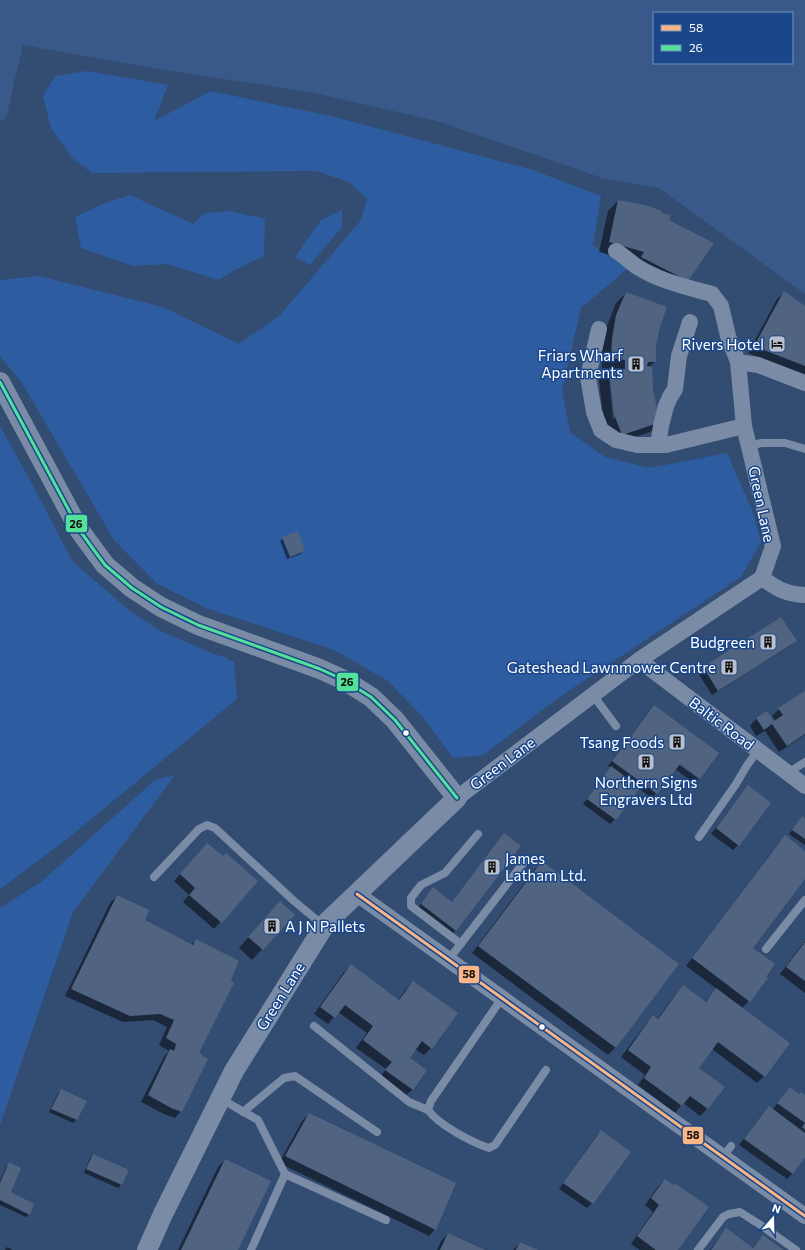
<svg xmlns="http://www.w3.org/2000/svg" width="805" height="1250" font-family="Commissioner,sans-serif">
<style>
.green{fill:#2e5ca1}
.water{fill:#39598a;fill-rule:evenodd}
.shadow{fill:#0007;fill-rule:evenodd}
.building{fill:#506481}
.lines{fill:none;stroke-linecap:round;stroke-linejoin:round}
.service{stroke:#7a8ca5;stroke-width:8}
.minor{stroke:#7a8ca5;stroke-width:16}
.tertiary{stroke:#7a8ca5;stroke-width:20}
.bus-1-casing{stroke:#1a468a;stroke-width:6}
.bus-2-casing{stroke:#1a468a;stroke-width:6}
.bus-1{stroke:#fab685;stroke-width:3}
.bus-2{stroke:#53e098;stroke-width:3}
.bus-dot{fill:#fff;stroke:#1a468a;stroke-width:1.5}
.labels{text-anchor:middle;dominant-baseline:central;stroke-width:3;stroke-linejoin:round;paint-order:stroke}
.poi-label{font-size:15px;fill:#fff;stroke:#1a468a;text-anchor:end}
.street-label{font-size:15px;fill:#fff;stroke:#1a468a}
.line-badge{stroke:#1a468a;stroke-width:1.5}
.pale-badge-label{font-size:11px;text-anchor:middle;font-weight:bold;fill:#111}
</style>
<rect width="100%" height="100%" fill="#334c71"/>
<g class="green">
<polygon points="87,71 168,85 154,121 211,91 335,117 533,170 601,196 593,245 627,269 581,308 562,390 570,432 605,457 649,468 727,453 752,510 761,542 741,577 558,698 483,755 453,758 422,716 388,681 334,650 206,608 156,583 114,540 22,383 0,356 0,280 39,276 163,307 239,344 280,315 361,220 367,199 349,182 316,171 92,173 72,158 51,128 43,96 55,76"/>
<polygon points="130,195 193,224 205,213 229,211 265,219 264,256 237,269 219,280 167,264 133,266 81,248 75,217 105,203"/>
<polygon points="342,210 342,227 310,265 295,257 321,220"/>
<polygon points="0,426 32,484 73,562 130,611 159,630 214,654 228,658 228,660 234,662 237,699 67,839 0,889"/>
<polygon points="175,775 73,912 0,1125 0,908 41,882 155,780"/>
</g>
<path class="water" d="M0,0H805V294L659,188L602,178L437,121L309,92L158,69L23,45L6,118L0,121ZM654,13H792V63H654Z"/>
<g class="shadow">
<polygon points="618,201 660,213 667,220 687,280 635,262 599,252 608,211"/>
<path d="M626,293L659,327L655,346V362L649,367L652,390L660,422L650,432L611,445L604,424L599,380L610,369L602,368V350L607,326L616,303ZM609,378H611L615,418L613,419Z"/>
<polygon points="784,293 805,307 805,375 748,353 777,299"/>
<polygon points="283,538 304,550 301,554 287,559 280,541"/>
<polygon points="781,618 795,640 790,646 712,695 698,673 703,668"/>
<polygon points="805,692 805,735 779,752 765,731 756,736 750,726 756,719 767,712 774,722 776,721 772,716 779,709"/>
<polygon points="655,706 676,760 675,762 699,779 694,783 675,769 652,798 638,788 615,819 610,824 583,804 611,768 608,766 649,711"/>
<polygon points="743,792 770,803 738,845 733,850 711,834"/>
<polygon points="802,817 805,819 805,845 789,834"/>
<polygon points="785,837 805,852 805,877 751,948 749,1001 742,1008 789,1043 764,1076 757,1083 712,1049 698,1068 723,1087 707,1109 700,1116 683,1103 675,1113 638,1085 645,1075 621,1057 647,1023 654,1016 657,1019 677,993 683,986 705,1002 717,989 686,966 778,844"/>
<polygon points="201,851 223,858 257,881 214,929 183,902 189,895 174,881"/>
<polygon points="542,863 678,964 615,1048 608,1055 472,953 535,869"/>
<polygon points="433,889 452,903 456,930 450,935 416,910"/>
<polygon points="117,896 144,921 191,945 196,940 198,1053 181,1111 175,1118 164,1114 141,1102 164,1057 169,1051 159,1045 167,1027 153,1020 123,1022 65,996 110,903"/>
<polygon points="270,913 294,915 252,960 239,948"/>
<polygon points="805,941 805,993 780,974"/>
<polygon points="351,966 398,1000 406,989 413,982 431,1048 424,1055 415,1049 409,1058 426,1070 412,1090 405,1096 379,1078 386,1069 356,1048 367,1033 338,1012 328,1024 314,1014 344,972"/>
<polygon points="61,1090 85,1102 76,1120 73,1123 49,1112 58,1093"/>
<polygon points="785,1094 805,1096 805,1155 792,1174 787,1179 739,1145 764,1113 772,1110"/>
<polygon points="309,1114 435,1229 429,1236 279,1163 302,1121"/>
<polygon points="601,1131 592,1203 587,1208 559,1189 596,1136"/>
<polygon points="93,1155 128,1171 121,1185 118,1188 84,1173 90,1158"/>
<polygon points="225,1160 237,1250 178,1250 218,1167"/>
<polygon points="10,1163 10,1192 29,1214 26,1217 0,1205 0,1181 6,1167"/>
<polygon points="665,1180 677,1250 640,1250 631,1244 653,1212 645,1205 658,1187"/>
<polygon points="727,1230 752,1248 763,1236 782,1250 710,1250 720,1237"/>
<polygon points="448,1234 483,1250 437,1250 441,1241"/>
<polygon points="520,1243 535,1250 513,1250"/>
<polygon points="7,1247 13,1250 5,1250"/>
</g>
<g class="building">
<polygon points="618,200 645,205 662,211 661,213 671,215 669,220 714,243 688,281 641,257 644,252 609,242"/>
<polygon points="784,291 805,306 805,366 754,346"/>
<polygon points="626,292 667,307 660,327 656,346 656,362 648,362 647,366 652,367 653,390 657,408 661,422 622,435 614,414 609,368 625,369 625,360 611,358 612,339 616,315"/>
<polygon points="298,531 305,551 290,557 282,537"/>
<polygon points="781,617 797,641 718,691 703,667"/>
<polygon points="805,691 805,734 787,746 772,724 764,730 756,718 767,711 774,721 783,715 778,708"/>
<polygon points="654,705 719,753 700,779 680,764 657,794 612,761"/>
<polygon points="611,766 640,788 616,820 587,799"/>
<polygon points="748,785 771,803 739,846 716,828"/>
<polygon points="802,816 805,818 805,839 792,830"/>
<polygon points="504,833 521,846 456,931 421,904 433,887 452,902"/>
<polygon points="785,835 805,851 805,879 753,948 775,964 766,977 768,978 750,1002 692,958"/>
<polygon points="207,843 223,856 226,853 258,881 222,923 189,895 195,888 180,874"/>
<polygon points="542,861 679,964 616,1048 478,946"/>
<polygon points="117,895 149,910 145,920 193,945 196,939 239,961 231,980 234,983 199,1053 208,1059 182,1112 171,1108 148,1095 170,1049 174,1051 176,1044 166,1038 174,1020 160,1014 130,1016 71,989"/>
<polygon points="280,901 295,915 263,950 248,937"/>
<polygon points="805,942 805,981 786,967"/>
<polygon points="351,964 399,1000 413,981 458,1013 432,1049 422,1041 410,1058 427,1070 413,1090 385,1070 392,1062 363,1040 373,1026 345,1005 335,1018 320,1007"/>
<polygon points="683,985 706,1002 716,988 790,1043 765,1077 718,1042 699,1068 725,1087 708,1109 690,1096 682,1106 644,1078 651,1067 628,1050 653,1015 658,1019"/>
<polygon points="790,1087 799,1094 801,1092 805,1095 805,1130 802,1127 805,1123 777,1103"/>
<polygon points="61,1089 87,1101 77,1120 51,1109"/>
<polygon points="769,1106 805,1133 805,1157 793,1174 744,1139"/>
<polygon points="309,1113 456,1183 436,1230 285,1156"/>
<polygon points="601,1130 631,1152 593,1204 563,1183"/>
<polygon points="93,1154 129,1170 122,1185 86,1169"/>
<polygon points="225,1159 271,1181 238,1250 181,1250"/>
<polygon points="9,1162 21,1168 11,1192 34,1204 30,1215 0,1200 0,1183"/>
<polygon points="665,1179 674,1185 676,1184 709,1207 678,1250 656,1250 637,1236 659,1205 651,1198"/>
<polygon points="726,1228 753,1248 763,1235 783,1250 711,1250"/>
<polygon points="448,1233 485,1250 440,1250"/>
<polygon points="520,1242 538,1250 516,1250"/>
</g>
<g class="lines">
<g class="service">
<polyline points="749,446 761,443 785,443 805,449"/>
<polyline points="593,695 616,726"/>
<polyline points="788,773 805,762"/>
<polyline points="699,837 736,784 746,767 758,750"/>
<polyline points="154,877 199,829 207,825 215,828 294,901 324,926"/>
<polyline points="461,944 411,906 411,898 421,885 445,873 478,834"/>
<polyline points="766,949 805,900"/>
<polyline points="449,959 524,862"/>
<path d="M502,998L431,1101L428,1110C439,1125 471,1142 489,1148L495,1145L546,1070"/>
<polyline points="314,1026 409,1102 428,1110"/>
<polyline points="221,1099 258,1120 285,1174 251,1250"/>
<polyline points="243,1112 284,1078 295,1076 377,1132"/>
<polyline points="723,1157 731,1146"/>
<polyline points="285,1174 386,1220"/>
<polyline points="698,1250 723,1217 729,1214 740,1212 762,1226 796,1250"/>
</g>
<g class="minor">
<polyline points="599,329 588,377 594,412 601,430 616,440 637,445 666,445 744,426"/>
<polyline points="738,362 758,365 805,383"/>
<polyline points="658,445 661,426 666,406 670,397 675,389 679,356 690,322"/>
<path d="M762,578C778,589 785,594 805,595"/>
<polyline points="639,660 805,786"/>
<path d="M457,798L639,660L762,578L773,546L744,426L738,362L728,336L721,306L712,294C686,287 659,281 636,266C629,261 624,256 616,251"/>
<polyline points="357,894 805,1216"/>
</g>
<polyline class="tertiary" points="0,382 80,531 105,565 132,588 161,607 198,625 320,669 344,680 371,697 395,720 457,798 326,923 234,1071 163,1214 147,1250"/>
<g class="bus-1-casing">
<polyline id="bus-1" points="357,894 805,1216"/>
</g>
<g class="bus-2-casing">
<polyline id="bus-2" points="0,382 80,531 105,565 132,588 161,607 198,625 320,669 344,680 371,697 395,720 457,798"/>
</g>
<use href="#bus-1" class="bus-1"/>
<use href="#bus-2" class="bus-2"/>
</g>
<defs>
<g id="hotel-square" transform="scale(0.9)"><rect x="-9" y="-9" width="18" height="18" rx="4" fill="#b8c0cd" stroke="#1a468a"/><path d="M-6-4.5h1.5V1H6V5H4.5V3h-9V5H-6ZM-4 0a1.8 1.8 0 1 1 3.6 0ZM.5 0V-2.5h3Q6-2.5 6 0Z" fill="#111"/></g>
<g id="building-square" transform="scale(0.9)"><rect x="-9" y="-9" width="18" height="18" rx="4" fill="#b8c0cd" stroke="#1a468a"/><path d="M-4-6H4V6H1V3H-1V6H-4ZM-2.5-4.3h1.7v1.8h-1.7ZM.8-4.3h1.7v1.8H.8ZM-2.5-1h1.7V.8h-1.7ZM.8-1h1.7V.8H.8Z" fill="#111"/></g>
</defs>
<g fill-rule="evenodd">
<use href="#hotel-square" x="777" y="344"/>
<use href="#building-square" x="636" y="364"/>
<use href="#building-square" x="768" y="642"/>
<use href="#building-square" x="729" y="667"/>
<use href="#building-square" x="677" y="742"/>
<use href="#building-square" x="646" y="762"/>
<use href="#building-square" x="492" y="867"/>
<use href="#building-square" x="272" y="926"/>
</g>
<g class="bus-dot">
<circle cx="406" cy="733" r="3.5"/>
<circle cx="542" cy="1027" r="3.5"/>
</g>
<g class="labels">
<g class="poi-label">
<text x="764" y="344">Rivers Hotel</text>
<text x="623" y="355">Friars Wharf<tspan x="623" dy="17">Apartments</tspan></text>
<text x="755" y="642">Budgreen</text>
<text x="716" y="667">Gateshead Lawnmower Centre</text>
<text x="664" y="742">Tsang Foods</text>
<text x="646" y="782" text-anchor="middle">Northern Signs<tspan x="646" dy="17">Engravers Ltd</tspan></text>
<text x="505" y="858" text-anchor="start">James<tspan x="505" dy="17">Latham Ltd.</tspan></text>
<text x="285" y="926" text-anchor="start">A J N Pallets</text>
</g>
<g class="street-label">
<text transform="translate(762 504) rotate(78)">Green Lane</text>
<text transform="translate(722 723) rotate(37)">Baltic Road</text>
<text transform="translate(502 763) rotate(-37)">Green Lane</text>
<text transform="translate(280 996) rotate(-58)">Green Lane</text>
</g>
</g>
<g class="line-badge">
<rect x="65" y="514" width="23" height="19" rx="4" fill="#53e098"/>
<rect x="336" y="672" width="23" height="20" rx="4" fill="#53e098"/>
<rect x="458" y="965" width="22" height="19" rx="4" fill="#fab685"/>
<rect x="682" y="1126" width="22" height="19" rx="4" fill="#fab685"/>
</g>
<g class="pale-badge-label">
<text x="76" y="528">26</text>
<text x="347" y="686">26</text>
<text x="469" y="978">58</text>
<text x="693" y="1139">58</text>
</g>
<rect x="653" y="12" width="140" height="52" fill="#1a468a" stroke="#7690b9"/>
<rect x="661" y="25" width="20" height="6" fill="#fab685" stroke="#7690b9"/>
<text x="689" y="32" font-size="12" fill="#ffffff">58</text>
<rect x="661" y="45" width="20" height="6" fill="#53e098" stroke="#7690b9"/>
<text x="689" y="52" font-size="12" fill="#ffffff">26</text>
<g transform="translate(773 1218) rotate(20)" stroke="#1a468a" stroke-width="3" paint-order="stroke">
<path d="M0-3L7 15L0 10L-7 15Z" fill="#ffffff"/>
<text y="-6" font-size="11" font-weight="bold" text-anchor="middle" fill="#ffffff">N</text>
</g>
</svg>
